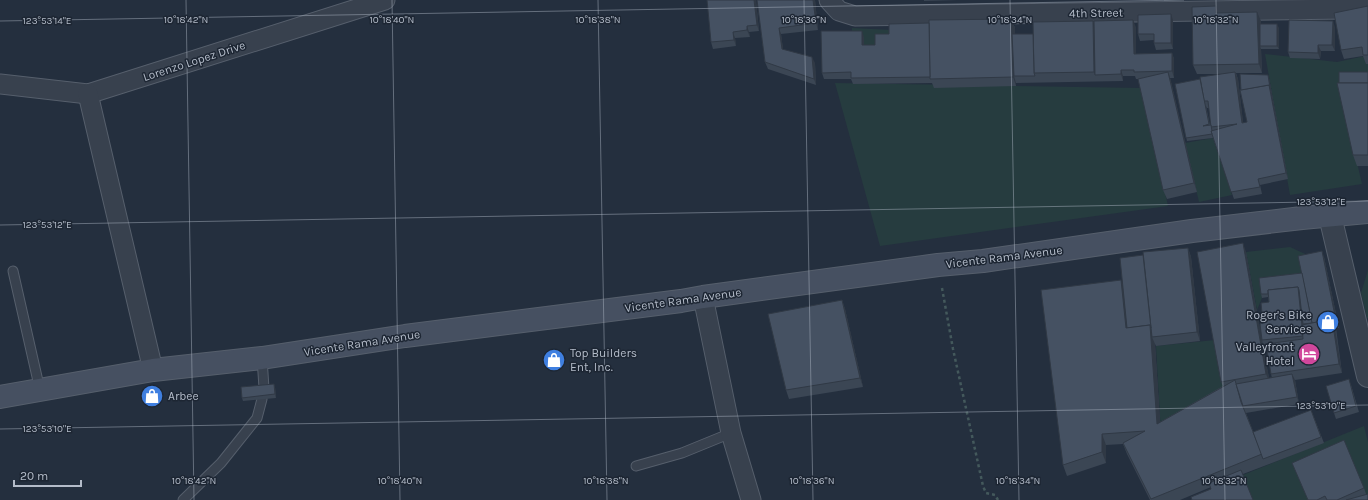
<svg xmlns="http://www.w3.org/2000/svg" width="1368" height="500" font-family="Karla,sans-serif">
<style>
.green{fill:#263c3f}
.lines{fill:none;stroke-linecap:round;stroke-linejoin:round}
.service-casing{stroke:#565f6c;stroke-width:11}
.minor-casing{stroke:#565f6c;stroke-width:21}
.tertiary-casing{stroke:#565f6c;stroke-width:24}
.secondary-casing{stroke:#565f6c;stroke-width:24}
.path{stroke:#44595c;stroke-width:2.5;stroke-dasharray:3 3;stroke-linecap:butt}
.service{stroke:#38414e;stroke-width:9}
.minor{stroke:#38414e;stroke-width:19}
.tertiary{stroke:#38414e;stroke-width:22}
.secondary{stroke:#465061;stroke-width:22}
.wall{fill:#3b4654;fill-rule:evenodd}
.shaded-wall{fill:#303945}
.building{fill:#455162;stroke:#303945}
.ticks{fill:none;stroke:#b4bcc9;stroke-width:1;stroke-opacity:0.45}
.labels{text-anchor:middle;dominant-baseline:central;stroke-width:3;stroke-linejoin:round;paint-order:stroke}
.street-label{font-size:12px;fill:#b4bcc9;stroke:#1d2633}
.poi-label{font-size:12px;fill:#b4bcc9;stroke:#1d2633;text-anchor:end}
.ticks-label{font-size:10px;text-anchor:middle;fill:#b4bcc9;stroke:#1d2633;stroke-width:3;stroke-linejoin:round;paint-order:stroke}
</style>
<rect width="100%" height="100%" fill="#242f3e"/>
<g class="green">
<polygon points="852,28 892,30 891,40 877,51 864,52 852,37"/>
<polygon points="1265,54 1337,62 1365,56 1366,64 1368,64 1368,79 1341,94 1362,184 1290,195"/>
<polygon points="835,83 1141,88 1168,206 880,246"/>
<polygon points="1213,138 1232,195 1199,202 1185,143"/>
<polygon points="1290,247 1316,259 1303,276 1261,281 1262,298 1257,310 1246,252"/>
<polygon points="1368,270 1368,318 1367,318 1361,293"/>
<polygon points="1215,340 1224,391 1161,435 1156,346"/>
<polygon points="1364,426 1368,442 1368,500 1253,500 1243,475"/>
</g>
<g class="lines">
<g class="service-casing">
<g id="service">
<polyline points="13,271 40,390"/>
<polyline points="262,358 264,388"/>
<polyline points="636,466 682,453 731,433"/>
<polyline points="183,500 221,463 257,418 262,399"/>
</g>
</g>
<g class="minor-casing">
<g id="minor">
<polyline points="829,0 839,11 855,16 1348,9 1364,4 1367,0"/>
<polyline points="0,84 88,94 385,0"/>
<polyline points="88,94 153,370"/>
<polyline points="703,297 731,433 751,500"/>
</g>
</g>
<g class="tertiary-casing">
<polyline id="tertiary" points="1330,216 1368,376"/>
</g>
<g class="secondary-casing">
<polyline id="secondary" points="0,397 153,370 262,358 405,336 681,301 703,297 938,265 983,261 1192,231 1302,218 1368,212"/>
</g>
<polyline class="path" points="942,288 953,349 983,486 986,493 995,495 998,500"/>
<use href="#service" class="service"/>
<use href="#minor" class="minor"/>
<use href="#tertiary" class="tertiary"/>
<use href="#secondary" class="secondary"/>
</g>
<g class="wall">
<polygon points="756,0 759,31 749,32 750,37 735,38 736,46 713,49 711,42"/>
<polygon points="757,0 815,0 818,30 781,34 783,50 815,63 816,85 768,69 765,62"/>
<polygon points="924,0 958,0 924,1"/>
<polygon points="1164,0 1191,0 1164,1"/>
<polygon points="1368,6 1368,64 1366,64 1363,56 1344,59 1341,50"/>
<path d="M1218,12L1261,21V24L1279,28V49H1261L1262,73H1236L1238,79L1243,123L1247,122L1269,78L1288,179L1260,185L1262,194L1234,199L1213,138L1187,141L1175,84L1226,74H1197L1193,65ZM1206,106L1207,108H1209L1211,125H1210Z"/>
<polygon points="1011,19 1015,28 1015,34 1033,34 1094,23 1136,27 1136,54 1172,53 1174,59 1174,78 1170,78 1197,192 1167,199 1163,190 1140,79 1136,79 1135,76 1123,76 1123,81 1016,83 1016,86 934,88 932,83 853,84 851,79 824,79 822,73 864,37 864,45 875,45 889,34 929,23"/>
<polygon points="1173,20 1173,49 1156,50 1154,43 1154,40 1140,41 1138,34"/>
<polygon points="1335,27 1335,51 1321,51 1320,59 1290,58 1288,52"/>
<polygon points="1368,72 1368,166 1357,166 1353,155"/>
<path d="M1188,248L1191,257L1200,341L1156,346L1155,344L1160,422L1223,386L1221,382L1246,252L1261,335L1263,323L1269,302L1268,297L1262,298L1261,294L1302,273L1324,257L1339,328H1336L1342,373L1295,380L1299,404L1246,413L1258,445L1311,410L1324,443L1243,474L1211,489V487L1180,500H1150L1127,454L1123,444L1106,445V463L1067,476L1063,465L1122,284L1143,255ZM1262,343L1264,347H1267L1271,374L1272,378H1269Z"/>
<polygon points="842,300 845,309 863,387 789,399 786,390"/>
<polygon points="1351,385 1359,412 1336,419 1334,413"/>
<polygon points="275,387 276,398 243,401 242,398"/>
<polygon points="1292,463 1364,488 1368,500 1308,500"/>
</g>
<g class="shaded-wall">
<polygon points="754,0 756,0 759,31 757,25"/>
<polygon points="813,0 815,0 818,30 816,23"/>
<polygon points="1257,12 1261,21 1261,46 1260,46 1261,49 1262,73 1259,64"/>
<polygon points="1171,14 1173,20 1173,49 1171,43"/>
<polygon points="1011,19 1015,28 1016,76 1014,76 1016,83 1016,86 1013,77"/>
<polygon points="1133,20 1136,27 1136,60 1134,54"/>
<polygon points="1093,21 1097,30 1095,75 1094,72"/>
<polygon points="1333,21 1335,27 1335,51 1332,45"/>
<polygon points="1277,24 1279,28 1279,49 1277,46"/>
<polygon points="747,26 749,32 750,37 747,30"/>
<polygon points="779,28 781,34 784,56 782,49"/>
<polygon points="862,31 864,37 864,52 862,45"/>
<polygon points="733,32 735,38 736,46 734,40"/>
<polygon points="1318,45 1321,51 1320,59 1318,53"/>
<polygon points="1172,53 1174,59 1174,78 1172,71"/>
<polygon points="812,57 815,63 816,85 814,79"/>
<polygon points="1121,70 1123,76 1123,81 1121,74"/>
<polygon points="1168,72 1171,81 1197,192 1194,183"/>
<polygon points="1235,72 1238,79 1244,130 1242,123"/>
<polygon points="1268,75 1269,78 1288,179 1286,173 1269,85"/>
<polygon points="1243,243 1246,252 1270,383 1266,374"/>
<polygon points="1188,248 1191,257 1200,341 1197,332"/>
<polygon points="1322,251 1324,257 1339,328 1336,321"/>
<polygon points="1121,280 1125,291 1129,332 1126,328"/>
<polygon points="1298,287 1300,293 1303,324 1304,326 1303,336"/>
<polygon points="842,300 845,309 863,387 860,378"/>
<polygon points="1332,319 1335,328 1342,373 1339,364"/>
<polygon points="1150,325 1152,330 1152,337 1155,344 1161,435 1157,424"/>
<polygon points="1292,374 1295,380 1299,404 1297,397"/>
<polygon points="274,384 275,387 276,398 275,394"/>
<polygon points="1102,434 1106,445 1106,463 1102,452"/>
</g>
<g class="building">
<polygon points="707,0 754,0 757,25 747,26 747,30 733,32 734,40 711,42"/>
<polygon points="757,0 813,0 816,23 779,28 782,49 812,57 814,79 765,62"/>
<polygon points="1216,6 1216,13 1257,12 1259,64 1193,65 1192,7"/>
<polygon points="1368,6 1368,55 1363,55 1362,47 1341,50 1334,13"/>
<polygon points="1171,14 1171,43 1154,43 1154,34 1138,34 1138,15"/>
<polygon points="1011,19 1013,77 930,79 929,20"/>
<polygon points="1133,20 1134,54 1172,53 1172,71 1134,72 1134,70 1121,70 1121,74 1095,75 1094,21"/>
<polygon points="1289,20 1333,21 1332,45 1318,45 1318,53 1288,52"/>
<polygon points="1093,21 1094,72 1034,73 1033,22"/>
<polygon points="929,23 930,77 851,78 851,72 822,73 821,31 862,31 862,45 875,45 875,34 889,34 889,24"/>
<rect x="1260" y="24" width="17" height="22"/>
<polygon points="1012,34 1033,34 1034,73 1035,76 1014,76"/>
<polygon points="1168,72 1194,183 1163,190 1138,79"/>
<polygon points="1235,72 1242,123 1247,122 1240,90 1269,85 1286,173 1258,179 1260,187 1231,192 1211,131 1237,124 1211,127 1208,101 1204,101 1200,77"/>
<rect x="1339" y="72" width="29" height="11"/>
<polygon points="1240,74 1268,75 1270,88 1269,85 1241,90"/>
<polygon points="1200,79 1209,124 1203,126 1211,125 1212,131 1211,131 1212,134 1186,138 1175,84"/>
<polygon points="1337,83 1368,83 1368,155 1353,155"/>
<polygon points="1243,243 1266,374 1221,382 1197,252"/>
<polygon points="1188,248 1197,332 1152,337 1143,252"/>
<polygon points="1322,251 1336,321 1333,322 1332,319 1312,323 1298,256"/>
<polygon points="1143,255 1151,328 1150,325 1127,328 1120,258"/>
<polygon points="1302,273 1312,323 1303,324 1299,290 1298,287 1268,290 1268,294 1261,294 1259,278"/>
<polygon points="1121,280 1126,328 1150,325 1157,424 1235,380 1241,402 1262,454 1151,499 1123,443 1145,431 1102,434 1102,452 1063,465 1041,290"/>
<polygon points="1298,287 1303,336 1262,340 1260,324 1263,323 1261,303 1269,302 1268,290"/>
<polygon points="842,300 860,378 786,390 768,314"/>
<polygon points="1332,319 1339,364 1271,374 1266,344 1303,339 1302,325"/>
<polygon points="1292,374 1297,397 1243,406 1236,384"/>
<polygon points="1349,379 1356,406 1334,413 1326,386"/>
<polygon points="274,384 275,394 242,398 241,387"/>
<polygon points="1311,410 1321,437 1263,459 1253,432"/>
<polygon points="1344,440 1364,488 1337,500 1327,500 1325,496 1317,500 1308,500 1292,463"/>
<polygon points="1241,470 1253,500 1192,500 1191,497 1211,489 1209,483"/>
<polygon points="1368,494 1368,500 1346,500"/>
</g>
<path class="ticks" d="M186,0L194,500M392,0L400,500M598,0L607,500M804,0L813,500M1010,0L1019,500M1216,0L1225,500M0,21L1184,0M0,225L1368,201M0,429L1368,405"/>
<defs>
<g id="shop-disc" transform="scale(1.15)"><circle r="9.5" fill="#3f7fe0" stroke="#1d2633"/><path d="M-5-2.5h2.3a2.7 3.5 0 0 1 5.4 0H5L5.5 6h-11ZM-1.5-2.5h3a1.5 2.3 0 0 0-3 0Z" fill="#fff"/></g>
<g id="hotel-disc" transform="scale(1.15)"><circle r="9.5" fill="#d1479c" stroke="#1d2633"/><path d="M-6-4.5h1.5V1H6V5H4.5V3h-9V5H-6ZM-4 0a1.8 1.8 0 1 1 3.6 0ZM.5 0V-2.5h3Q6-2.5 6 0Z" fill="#fff"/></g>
</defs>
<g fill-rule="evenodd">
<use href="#shop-disc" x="1328" y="322"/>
<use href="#hotel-disc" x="1309" y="354"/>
<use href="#shop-disc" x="554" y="360"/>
<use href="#shop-disc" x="152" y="396"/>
</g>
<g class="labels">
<g class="street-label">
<text transform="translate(1096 13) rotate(-1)">4th Street</text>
<text transform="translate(194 61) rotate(-18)">Lorenzo Lopez Drive</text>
<text transform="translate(1004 257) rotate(-7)">Vicente Rama Avenue</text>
<text transform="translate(683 300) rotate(-8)">Vicente Rama Avenue</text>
<text transform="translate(362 343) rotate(-9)">Vicente Rama Avenue</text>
</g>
<g class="poi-label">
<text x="1312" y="315">Roger's Bike<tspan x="1312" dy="14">Services</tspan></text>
<text x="1294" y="347">Valleyfront<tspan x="1294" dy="14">Hotel</tspan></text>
<text x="570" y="353" text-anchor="start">Top Builders<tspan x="570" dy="14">Ent, Inc.</tspan></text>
<text x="168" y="396" text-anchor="start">Arbee</text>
</g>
</g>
<g class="ticks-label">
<text x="186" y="23">10°18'42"N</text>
<text x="392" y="23">10°18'40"N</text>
<text x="598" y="23">10°18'38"N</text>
<text x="804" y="23">10°18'36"N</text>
<text x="1010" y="23">10°18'34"N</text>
<text x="1216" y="23">10°18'32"N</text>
<text x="47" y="24">123°53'14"E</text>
<text x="1321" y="205">123°53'12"E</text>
<text x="47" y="228">123°53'12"E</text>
<text x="1321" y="409">123°53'10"E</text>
<text x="47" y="432">123°53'10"E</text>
<text x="194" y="484">10°18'42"N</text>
<text x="400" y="484">10°18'40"N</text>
<text x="606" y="484">10°18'38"N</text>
<text x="812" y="484">10°18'36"N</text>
<text x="1018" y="484">10°18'34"N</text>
<text x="1224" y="484">10°18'32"N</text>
</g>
<path d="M14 480v6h67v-6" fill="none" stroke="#b4bcc9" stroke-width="2"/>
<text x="20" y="480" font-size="12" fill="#b4bcc9" stroke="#1d2633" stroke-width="3" paint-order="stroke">20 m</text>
</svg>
